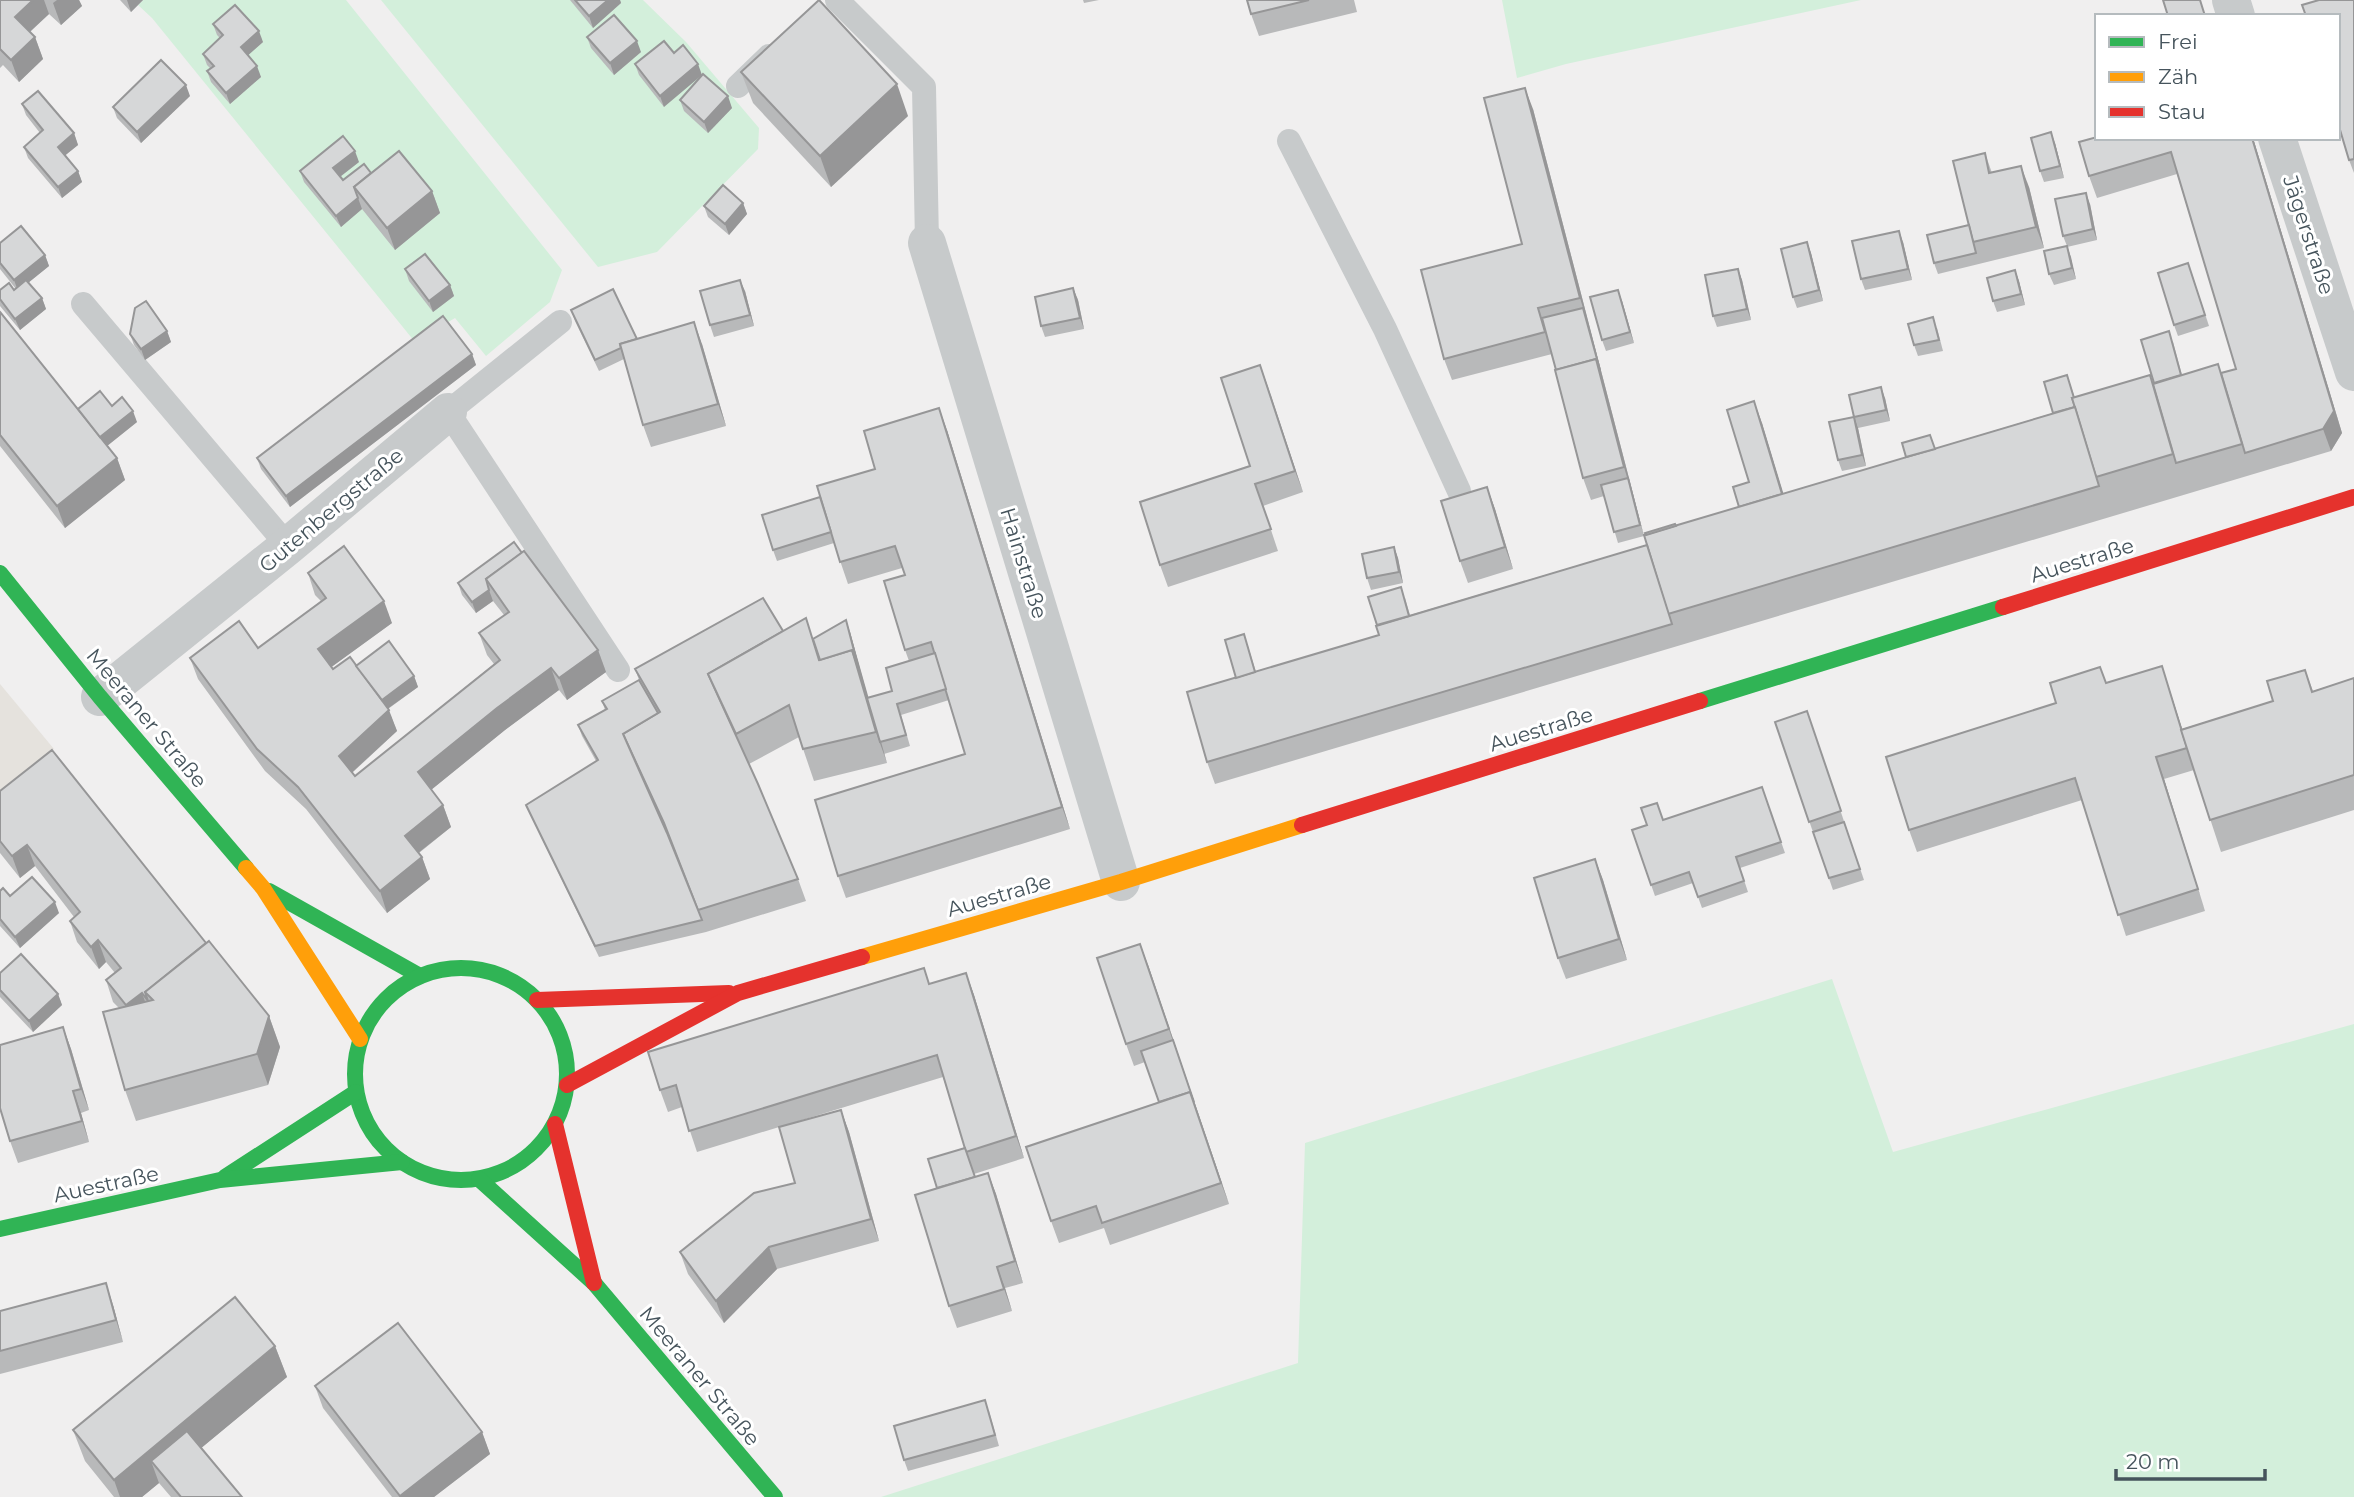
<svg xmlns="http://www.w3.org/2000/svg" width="2354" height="1497" font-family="Montserrat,sans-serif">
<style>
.commercial{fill:#e5e2dd}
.green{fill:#d3efdb}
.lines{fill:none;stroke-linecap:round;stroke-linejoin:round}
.lane{stroke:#c7cacb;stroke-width:24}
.street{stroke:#c7cacb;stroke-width:38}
.fast{stroke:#30b455;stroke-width:16}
.slow{stroke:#ff9f0a;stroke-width:16}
.jam{stroke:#e5322d;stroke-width:16}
.wall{fill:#b8b9ba}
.shaded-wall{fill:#969697}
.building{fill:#d6d7d8;stroke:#969697;stroke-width:2}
.labels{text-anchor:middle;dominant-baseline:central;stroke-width:6;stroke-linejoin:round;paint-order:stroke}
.street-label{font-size:21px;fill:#46545c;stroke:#fff}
</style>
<rect width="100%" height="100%" fill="#f0efef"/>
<polygon class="commercial" points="0,684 54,749 0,795"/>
<g class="green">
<polygon points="143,0 346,0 562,270 550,302 486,356 455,318 415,342 152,18 138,5"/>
<polygon points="381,0 643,0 686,42 759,128 758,149 657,252 598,267"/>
<polygon points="1502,0 1861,0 1566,64 1517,78"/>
<polygon points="1832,979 1893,1152 2354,1024 2354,1497 881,1497 1298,1363 1305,1143"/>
</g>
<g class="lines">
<g class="lane">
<polyline points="837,0 924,87 927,243"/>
<polyline points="738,86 769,56"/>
<polyline points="1289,141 1385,329 1459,491"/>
<polyline points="83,304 288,546"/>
<polyline points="560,322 448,412 618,670"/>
</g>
<g class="street">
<polyline points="2231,0 2236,16"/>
<polyline points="2277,138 2354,372"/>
<polyline points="927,243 1121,882"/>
<polyline points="100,697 288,546 448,412"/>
</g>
<g class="fast">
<polyline points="0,573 100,697 246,868"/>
<polyline points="1700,701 2003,607"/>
<polyline points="269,891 420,976"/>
<circle cx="461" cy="1074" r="106"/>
<polyline points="225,1177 356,1092"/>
<polyline points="479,1179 594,1283 775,1497"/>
<polyline points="0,1229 220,1180 402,1162"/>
</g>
<g class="slow">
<polyline points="246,868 263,888 360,1039"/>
<polyline points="862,957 1121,882 1302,825"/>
</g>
<g class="jam">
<polyline points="2003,607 2354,497"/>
<polyline points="1302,825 1700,701"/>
<polyline points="537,1000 729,993"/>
<polyline points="567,1085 738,993 862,957"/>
<polyline points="555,1124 594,1283"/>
</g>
</g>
<g class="wall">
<polygon points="0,0 79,0 82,6 61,25 49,14 30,32 35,37 43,59 19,82 3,65 0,68"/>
<polygon points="120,0 143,0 131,12"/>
<polygon points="570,0 620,0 621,3 593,28"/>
<polygon points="1083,0 1099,0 1084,3"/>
<polygon points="1247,0 1354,0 1357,12 1259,36 1251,14"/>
<polygon points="2354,0 2354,173 2349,160"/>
<polygon points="213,24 263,42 248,55 261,77 230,104 211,82 207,71 210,68 207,65 203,54 220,38 217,35"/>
<polygon points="587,37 641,52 614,75 591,48"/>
<polygon points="674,53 664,107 639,75 635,64"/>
<polygon points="741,72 908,116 831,187 753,103"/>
<polygon points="190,96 141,143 117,118 113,107"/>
<polygon points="680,100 732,108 708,133 684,111"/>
<polygon points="22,104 74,133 78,145 65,155 78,171 82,182 62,198 28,158 24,147 40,133 26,115"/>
<polygon points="1533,109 1644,536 1618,543 1604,496 1591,500 1583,478 1552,354 1452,380 1444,359 1522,244"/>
<polygon points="2253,138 2342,433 2331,451 1215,784 1207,762 1248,646 1256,672 1379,635 1405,598 1410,615 1647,545 1676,526 1739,507 1749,482 1762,423 1783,494 2053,413 2067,375 2075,398 2153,384 2173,342 2182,375 2221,374 2236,369 2177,174 2097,198 2089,176 2079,142"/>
<polygon points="2055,143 2064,178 2044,182 2040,171"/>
<polygon points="1985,153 1992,173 2029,187 2044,248 1938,274 1934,263 1969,225"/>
<polygon points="359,162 340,177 343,180 371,173 432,191 440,213 395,250 362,209 341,227 304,182 300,171"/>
<polygon points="743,203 747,214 729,235 708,217 704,206"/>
<polygon points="2090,204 2097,240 2067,247 2076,279 2054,285 2049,274 2067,246 2063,236"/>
<polygon points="1807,242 1811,253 1823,301 1797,308 1793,297"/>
<polygon points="1903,242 1912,280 1865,290 1861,279"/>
<polygon points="0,243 45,255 49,266 28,283 42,298 46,309 20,330 0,306 0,290 14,290 16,289 0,269"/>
<polygon points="405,269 450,285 454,296 433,312 409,281"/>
<polygon points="1738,269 1742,280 1751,320 1717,327 1713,316"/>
<polygon points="2015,270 2019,281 2025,305 1997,312 1993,301"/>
<polygon points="2192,274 2209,326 2178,336 2174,325"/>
<polygon points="1073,288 1078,300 1084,329 1045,337 1041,326"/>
<polygon points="745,291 754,326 714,337 710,325"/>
<polygon points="1622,301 1634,343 1606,351 1602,340"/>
<polygon points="571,310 637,339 702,344 726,426 651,447 643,425 624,359 599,371 575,321"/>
<polygon points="0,312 78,409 112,406 137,422 107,446 117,458 125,480 65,528 0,446"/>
<polygon points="1937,328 1943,351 1918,356 1914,345"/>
<polygon points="167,331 171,342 145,360 134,345 130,334"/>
<polygon points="472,354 476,365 290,507 261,469 257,458"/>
<polygon points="1260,365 1303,492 1263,506 1278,551 1168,587 1160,565 1250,466"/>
<polygon points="1885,398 1890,421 1858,428 1866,466 1842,471 1838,460 1854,417"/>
<polygon points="947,430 1070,829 846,898 838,876 965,754 949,700 901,715 910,746 884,754 883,750 887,763 814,781 799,737 749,764 798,879 806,901 706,932 599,957 531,816 526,805 596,761 582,736 578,725 605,710 602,701 639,680 635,669 783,631 813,639 850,632 868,698 892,691 909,661 905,650 905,575 902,568 848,584 834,543 777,561 773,550 820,497 875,469"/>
<polygon points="1487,487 1495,509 1513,569 1468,583 1460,561"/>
<polygon points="514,542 598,650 606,672 567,700 559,690 505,730 431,790 443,805 451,827 419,853 422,857 430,879 387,913 306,809 265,771 198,679 190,658 258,648 321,601 315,595 308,573 392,623 331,667 333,669 356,666 414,676 418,687 388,709 397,731 352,773 355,776 494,664 487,655 479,633 504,615 493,601 476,613 462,595 458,583"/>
<polygon points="1394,547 1398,558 1403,583 1371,590 1367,578"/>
<polygon points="2162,666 2182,729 2273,701 2305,670 2313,691 2354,678 2354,810 2221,852 2194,770 2164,779 2205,911 2126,936 2082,800 1917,852 1909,830 2056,703 2100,667 2106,683"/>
<polygon points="1775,722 1814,733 1864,880 1833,890"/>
<polygon points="1762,787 1785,853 1740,868 1748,892 1702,908 1693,883 1655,896 1632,830"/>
<polygon points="0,791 206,943 269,1016 280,1047 268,1085 136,1121 125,1090 119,1008 113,1002 106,980 115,973 106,962 99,969 77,942 70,921 74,917 35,866 20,878 0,853"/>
<polygon points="1595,859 1603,880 1627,960 1566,979 1558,958"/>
<polygon points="0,891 10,896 59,913 20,948 0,926"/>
<polygon points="1148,965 1229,1204 1110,1245 1104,1228 1059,1243 1051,1221 1159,1102 1145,1062 1134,1066 1126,1044"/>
<polygon points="0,973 58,994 62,1005 33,1032 0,997"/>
<polygon points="966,973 974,995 1024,1158 974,1174 975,1177 988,1173 996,1194 1023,1283 1005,1288 1012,1311 957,1328 949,1306 937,1188 965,1148 943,1077 697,1152 682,1107 668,1112 660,1090 930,984"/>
<polygon points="63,1027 71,1049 89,1110 81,1113 89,1142 18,1163 10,1141"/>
<polygon points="841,1110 849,1132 879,1241 777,1269 724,1323 688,1274 680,1252 795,1183"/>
<polygon points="113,1305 123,1342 0,1374 0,1311"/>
<polygon points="275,1346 287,1377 201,1448 242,1497 171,1497 159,1483 142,1497 114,1497 85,1461 73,1430"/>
<polygon points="315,1386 482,1432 490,1454 434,1497 392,1497 323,1408"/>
<polygon points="989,1411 999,1446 908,1471 904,1460"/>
</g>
<g class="shaded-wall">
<polygon points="33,0 44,0 49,14 23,38 15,17"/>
<polygon points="57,0 79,0 82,6 61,25 53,3"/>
<polygon points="127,0 143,0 131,12"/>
<polygon points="608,0 620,0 621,3 593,28 589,16"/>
<polygon points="259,31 263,42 245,58 241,47"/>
<polygon points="35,37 43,59 19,82 11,60"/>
<polygon points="637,41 641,52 614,75 610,63"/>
<polygon points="698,64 702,75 664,107 660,96"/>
<polygon points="257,66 261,77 230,104 226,93"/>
<polygon points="897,84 908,116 831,187 820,156"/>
<polygon points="186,85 190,96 141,143 137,132"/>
<polygon points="1525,88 1533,109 1644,536 1624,467 1583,308 1580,298"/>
<polygon points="728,96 732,108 708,133 704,122"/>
<polygon points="2051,132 2055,143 2064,178 2060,166"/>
<polygon points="74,133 78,145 62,158 58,147"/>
<polygon points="2252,138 2253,138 2342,433 2331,451 2323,429"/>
<polygon points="355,151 359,162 337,179 333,168"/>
<polygon points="2021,166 2029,187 2044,248 2036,227"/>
<polygon points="78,171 82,182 62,198 58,187"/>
<polygon points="432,191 440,213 395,250 387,228"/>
<polygon points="2086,193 2090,204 2097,240 2093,229"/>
<polygon points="358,198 362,209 341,227 336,216"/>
<polygon points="743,203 747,214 729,235 725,224"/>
<polygon points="1899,231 1903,242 1912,280 1908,269"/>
<polygon points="1807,242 1811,253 1823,301 1819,290"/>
<polygon points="2067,246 2071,257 2076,279 2072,268"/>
<polygon points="45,255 49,266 18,291 14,280"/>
<polygon points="1738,269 1742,280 1751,320 1747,309"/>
<polygon points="2015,270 2019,281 2025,305 2021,294"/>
<polygon points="740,280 745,291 754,326 750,315"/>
<polygon points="450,285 454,296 433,312 429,301"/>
<polygon points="1073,288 1078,300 1084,329 1080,318"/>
<polygon points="1618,290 1622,301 1634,343 1630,332"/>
<polygon points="42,298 46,309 20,330 15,319"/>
<polygon points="694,322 702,344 726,426 718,404"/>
<polygon points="167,331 171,342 145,360 141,349"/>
<polygon points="472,354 476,365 290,507 286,496"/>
<polygon points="1260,365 1268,387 1303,492 1295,471"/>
<polygon points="1881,387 1885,398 1890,421 1886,410"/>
<polygon points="1754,401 1762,423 1793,525 1785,504"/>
<polygon points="939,408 947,430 1070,829 1062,807"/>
<polygon points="133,411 137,422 102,450 98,439"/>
<polygon points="1854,417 1858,428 1866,466 1862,455"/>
<polygon points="117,458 125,480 65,528 57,506"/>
<polygon points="1487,487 1495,509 1513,569 1505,547"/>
<polygon points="1394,547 1398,558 1403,583 1399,572"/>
<polygon points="489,590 493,601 476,613 472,602"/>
<polygon points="384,601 392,623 326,671 318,649"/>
<polygon points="846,620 850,632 887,763 876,732 852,650"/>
<polygon points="598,650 606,672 567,700 559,678"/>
<polygon points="2162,666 2169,688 2195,769 2187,748"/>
<polygon points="551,668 559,690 505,730 426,794 418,772 497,708"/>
<polygon points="414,676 418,687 383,712 379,701"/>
<polygon points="389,710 397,731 347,777 339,756"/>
<polygon points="2156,757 2164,779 2205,911"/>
<polygon points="443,805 451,827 413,857 405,836"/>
<polygon points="27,845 35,866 20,878 12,856"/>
<polygon points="422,857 430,879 387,913 380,891"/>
<polygon points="1595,859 1603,880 1627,960 1619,939"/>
<polygon points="55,902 59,913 20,948 15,937"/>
<polygon points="98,940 106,962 99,969 91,947"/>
<polygon points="1140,944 1148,965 1229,1204 1221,1183"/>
<polygon points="966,973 974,995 1024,1158 1016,1136"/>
<polygon points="142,993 150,1015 134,1027 126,1005"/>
<polygon points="58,994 62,1005 33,1032 29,1021"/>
<polygon points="269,1016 280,1047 268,1085 257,1054"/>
<polygon points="63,1027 71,1049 89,1110 81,1089"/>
<polygon points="73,1091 81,1113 89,1142 82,1121"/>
<polygon points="841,1110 849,1132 879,1241 871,1219"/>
<polygon points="988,1173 996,1194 1023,1283 1015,1261"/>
<polygon points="769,1247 777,1269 724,1323 716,1301"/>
<polygon points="997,1267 1005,1288 1012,1311 1004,1289"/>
<polygon points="106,1283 113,1305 123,1342 116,1320"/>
<polygon points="275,1346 287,1377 165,1478 151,1461 159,1483 142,1497 120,1497 114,1480"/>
<polygon points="482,1432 490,1454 434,1497 400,1497 400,1496"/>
</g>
<g class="building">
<polygon points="0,0 33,0 15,17 35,37 11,60 0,49"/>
<polygon points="575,0 608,0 589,16"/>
<polygon points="819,0 897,84 820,156 741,72"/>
<polygon points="1247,0 1309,0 1251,14"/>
<polygon points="2163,0 2200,0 2205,16 2168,16"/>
<polygon points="2319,0 2354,0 2354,159 2349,160 2338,123 2338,16 2306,16 2302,5"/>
<polygon points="235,5 259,31 241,47 257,66 226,93 207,71 214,66 203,54 223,35 213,24"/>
<polygon points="614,15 637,41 610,63 587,37"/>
<polygon points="664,41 674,53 683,45 698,64 660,96 635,64"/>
<polygon points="161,60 186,85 137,132 113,107"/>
<polygon points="703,74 728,96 704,122 680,100"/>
<polygon points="1525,88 1580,298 1538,308 1545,332 1444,359 1421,270 1522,244 1484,98"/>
<polygon points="38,91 74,133 58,147 78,171 58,187 24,147 43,130 22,104"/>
<polygon points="2051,132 2060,166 2040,171 2031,138"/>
<polygon points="343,136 355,151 333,168 343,180 364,164 371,173 354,187 358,198 336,216 300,171"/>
<polygon points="2097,137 2097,138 2252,138 2334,411 2323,429 2245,453 2221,373 2236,369 2171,152 2089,176 2079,142"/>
<polygon points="399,151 432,191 387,228 354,187"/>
<polygon points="1985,153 1989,173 2021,166 2036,227 1973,242 1953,161"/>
<polygon points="723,185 743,203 725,224 704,206"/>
<polygon points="2086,193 2093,229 2063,236 2055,199"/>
<polygon points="1969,225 1976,253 1934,263 1927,235"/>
<polygon points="21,226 45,255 14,280 0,263 0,243"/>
<polygon points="1899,231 1908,269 1861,279 1852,241"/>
<polygon points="1807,242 1819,290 1793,297 1781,249"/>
<polygon points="2067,246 2072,268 2049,274 2044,251"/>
<polygon points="425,254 450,285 429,301 405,269"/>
<polygon points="2188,263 2205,315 2174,325 2158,273"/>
<polygon points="1738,269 1747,309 1713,316 1705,275"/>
<polygon points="2015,270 2021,294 1993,301 1987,278"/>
<polygon points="26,280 42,298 15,319 0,299 0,290 9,283 14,290"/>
<polygon points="740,280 750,315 710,325 700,291"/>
<polygon points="1073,288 1080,318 1041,326 1035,297"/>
<polygon points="613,289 637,339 620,344 621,348 595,360 571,310"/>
<polygon points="1618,290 1630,332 1602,340 1590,297"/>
<polygon points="146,301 167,331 141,349 130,334 135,308"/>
<polygon points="1583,308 1600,370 1596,359 1556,370 1542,318"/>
<polygon points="0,312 117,458 57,506 0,435"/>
<polygon points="443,316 472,354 286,496 257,458"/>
<polygon points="1933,317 1939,340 1914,345 1908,324"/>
<polygon points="694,322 718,404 643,425 620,344"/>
<polygon points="2169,331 2181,375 2154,383 2141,340"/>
<polygon points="1596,359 1624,467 1583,478 1555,370"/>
<polygon points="2218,364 2242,444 2176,463 2153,384"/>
<polygon points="1260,365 1295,471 1255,484 1271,529 1160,565 1140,502 1250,466 1221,378"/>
<polygon points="2067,375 2074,398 2072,398 2075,407 2053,413 2044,382"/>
<polygon points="2150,375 2173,454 2096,477 2072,398"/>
<polygon points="1881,387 1886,410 1854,417 1862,455 1838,460 1829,422 1854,417 1849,395"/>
<polygon points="100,391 112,406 122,397 133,411 100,437 78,409"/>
<polygon points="1754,401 1782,494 1739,507 1733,487 1749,482 1727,410"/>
<polygon points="2075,407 2099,486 1668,614 1644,535"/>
<polygon points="939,408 1062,807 838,876 815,800 965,754 931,642 905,650 884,581 905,575 895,546 840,562 817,486 875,469 864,431"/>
<polygon points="1930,435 1935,449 1906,457 1902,443"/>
<polygon points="1628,478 1640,525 1614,532 1601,485"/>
<polygon points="1487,487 1505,547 1460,561 1441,501"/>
<polygon points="820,497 831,532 773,550 762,515"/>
<polygon points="1675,524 1676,526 1646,535 1645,533"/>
<polygon points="514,542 522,553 486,579 489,590 472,602 458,583"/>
<polygon points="1647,545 1672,624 1207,762 1187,692 1379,635 1376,626"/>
<polygon points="344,546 384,601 318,649 333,669 350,657 389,710 339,756 355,776 500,660 479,633 509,612 486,579 524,551 598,650 559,678 551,668 497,708 418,772 443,805 405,836 422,857 380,891 298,787 257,749 190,658 239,621 258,648 326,598 308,573"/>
<polygon points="1394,547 1399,572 1367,578 1362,554"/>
<polygon points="1401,587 1409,616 1377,625 1368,597"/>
<polygon points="763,598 783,631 708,674 758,784 798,879 698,910 664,823 623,734 660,712 635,669"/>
<polygon points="806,618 819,660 852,650 876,732 803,749 789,705 736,734 708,674"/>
<polygon points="846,620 859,670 852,650 820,660 813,639"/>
<polygon points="1244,634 1255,672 1236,678 1225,640"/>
<polygon points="389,641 414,676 382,700 356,666"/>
<polygon points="935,653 946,689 897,704 906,735 880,742 867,698 892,691 886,668"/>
<polygon points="2162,666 2187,748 2156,757 2198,889 2118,915 2075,778 1909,830 1886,757 2056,703 2050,683 2100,667 2106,683"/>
<polygon points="2305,670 2312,692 2354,678 2354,775 2210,820 2181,730 2273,701 2267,681"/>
<polygon points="639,680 658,713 623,734 667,833 702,920 595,946 526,805 598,760 578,725 607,709 602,701"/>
<polygon points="1807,711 1841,811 1809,822 1775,722"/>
<polygon points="52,750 206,943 145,992 148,1001 142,993 126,1005 106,980 121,968 98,940 91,947 70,921 80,912 27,845 12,856 0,841 0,791"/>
<polygon points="1762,787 1781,842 1736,857 1744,881 1698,897 1689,872 1651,885 1632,830 1647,825 1641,808 1657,803 1663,820"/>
<polygon points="1844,822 1860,869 1829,878 1813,832"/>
<polygon points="1595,859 1619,939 1558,958 1534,878"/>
<polygon points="32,877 55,902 15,937 0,919 0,891 3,888 10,896"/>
<polygon points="209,941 269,1016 257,1054 125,1090 103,1012 153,1000 145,992"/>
<polygon points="1140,944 1169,1029 1126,1044 1097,958"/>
<polygon points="21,954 58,994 29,1021 0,990 0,973"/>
<polygon points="924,968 929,984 966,973 1016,1136 966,1152 937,1055 689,1131 676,1085 660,1090 648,1052"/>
<polygon points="63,1027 81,1089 73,1091 82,1121 10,1141 0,1108 0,1045"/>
<polygon points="1173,1040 1194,1102 1190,1092 1159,1102 1141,1051"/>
<polygon points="1190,1092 1221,1183 1102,1223 1096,1206 1051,1221 1026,1147"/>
<polygon points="841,1110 871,1219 769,1247 716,1301 680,1252 754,1193 795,1183 779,1127"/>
<polygon points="965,1148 975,1177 937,1188 928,1159"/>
<polygon points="988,1173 1015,1261 997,1267 1004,1289 949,1306 915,1195"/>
<polygon points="106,1283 116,1320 0,1351 0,1311"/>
<polygon points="235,1297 275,1346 114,1480 73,1430"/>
<polygon points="398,1323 482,1432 400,1496 315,1386"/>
<polygon points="985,1400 995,1435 904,1460 894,1426"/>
<polygon points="187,1431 242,1497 181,1497 151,1461"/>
</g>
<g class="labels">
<g class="street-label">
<text transform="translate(2309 235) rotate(72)">Jägerstraße</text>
<text transform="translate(331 510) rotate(-40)">Gutenbergstraße</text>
<text transform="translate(2082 560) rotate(-17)">Auestraße</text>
<text transform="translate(1024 563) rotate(73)">Hainstraße</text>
<text transform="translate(147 718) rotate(50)">Meeraner Straße</text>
<text transform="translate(1541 729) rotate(-17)">Auestraße</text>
<text transform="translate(999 895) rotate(-16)">Auestraße</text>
<text transform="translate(106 1184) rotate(-12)">Auestraße</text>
<text transform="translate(700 1376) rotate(50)">Meeraner Straße</text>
</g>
</g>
<rect x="2095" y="14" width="245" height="126" fill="#ffffff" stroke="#b5bbbe" stroke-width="2"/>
<rect x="2109" y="37" width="35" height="10" fill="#30b455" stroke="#b5bbbe" stroke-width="2"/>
<text x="2158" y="49" font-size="21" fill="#46545c">Frei</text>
<rect x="2109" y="72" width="35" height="10" fill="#ff9f0a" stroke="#b5bbbe" stroke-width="2"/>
<text x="2158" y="84" font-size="21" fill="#46545c">Zäh</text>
<rect x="2109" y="107" width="35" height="10" fill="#e5322d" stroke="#b5bbbe" stroke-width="2"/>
<text x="2158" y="119" font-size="21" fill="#46545c">Stau</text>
<path d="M2116 1469v10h149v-10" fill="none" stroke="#46545c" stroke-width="3.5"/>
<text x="2126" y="1469" font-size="21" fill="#46545c" stroke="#ffffff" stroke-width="5" paint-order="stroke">20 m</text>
</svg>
